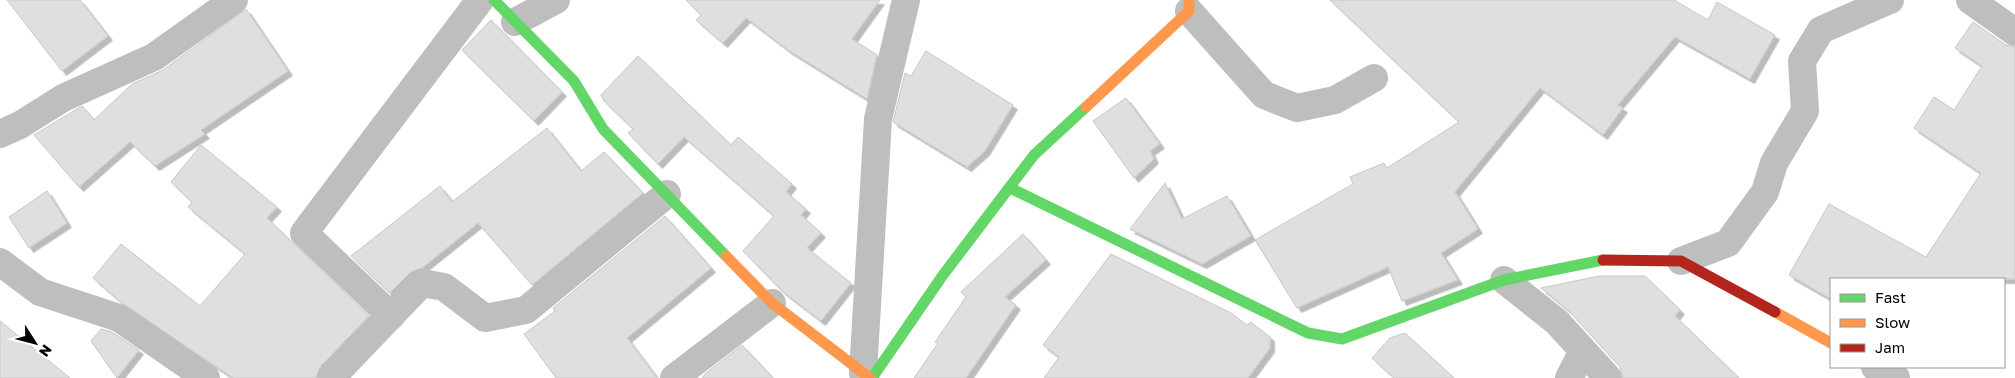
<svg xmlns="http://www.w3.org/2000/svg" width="2015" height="378" font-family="'Golos Text',sans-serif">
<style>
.building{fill:#dfdfdf;stroke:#c7c7c7;filter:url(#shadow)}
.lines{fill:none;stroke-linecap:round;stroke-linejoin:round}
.street{stroke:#bebebe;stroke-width:28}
.fast{stroke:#63d668;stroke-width:11}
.slow{stroke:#ff974d;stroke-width:11}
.jam{stroke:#b3261e;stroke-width:11}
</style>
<defs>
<filter id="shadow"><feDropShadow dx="4.5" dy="4.5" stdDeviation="0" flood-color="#0004"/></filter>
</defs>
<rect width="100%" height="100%" fill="#fff"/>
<g class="building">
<polygon points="7,0 80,0 108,36 62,71"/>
<polygon points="686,0 880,0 852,39 877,55 867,99 788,50 746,18 723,43 696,20 701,15"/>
<polygon points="1330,0 1674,0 1708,20 1717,2 1775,35 1750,79 1675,37 1618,105 1623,108 1603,135 1540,88 1455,192 1478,229 1441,253 1458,280 1402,301 1388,267 1297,308 1255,240 1353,184 1350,177 1384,163 1387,168 1459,122"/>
<polygon points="246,9 288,71 201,130 205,134 155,166 130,142 79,187 34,135 82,106 94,120 132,84 163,70"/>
<polygon points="491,20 562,92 534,121 462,50"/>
<polygon points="1973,22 2006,45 2015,47 2015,279 1831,279 1831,299 1789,275 1829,204 1926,257 1981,173 1914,128 1934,97 1954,110 1982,66 1955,48"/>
<polygon points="926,51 1013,105 985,151 967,167 893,122 905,73 911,76"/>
<polygon points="638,56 731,145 738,137 792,184 786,192 806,209 801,215 821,233 807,248 851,283 821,321 782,291 743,251 774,216 684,137 658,164 628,133 633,129 604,101 601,95"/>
<polygon points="1126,98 1160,144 1150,151 1154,159 1134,178 1093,121"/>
<polygon points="547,128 581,171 604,152 643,193 532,285 478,223 422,268 411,272 390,293 351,256 440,186 452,202"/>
<polygon points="201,145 277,207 267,218 369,316 320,367 316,378 233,378 122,303 93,278 121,244 200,306 245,254 188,207 192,202 171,182"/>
<polygon points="1165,183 1182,219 1227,196 1251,236 1202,264 1130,229"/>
<polygon points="47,191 67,223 29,248 9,217"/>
<polygon points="665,216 711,268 627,338 657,378 556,378 524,334 555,311 553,308"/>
<polygon points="1023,234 1046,260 1005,297 1016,305 966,378 914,378 938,343 935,342 966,297 961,292"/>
<polygon points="1111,254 1231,313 1247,325 1251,322 1270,337 1270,348 1248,378 1044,378 1059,357 1043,345"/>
<polygon points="1599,276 1645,276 1680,310 1675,316 1739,378 1623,378 1620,367 1569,311 1541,288"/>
<polygon points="0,321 70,378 0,378"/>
<polygon points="101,329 112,332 139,350 117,378 91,341"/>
<polygon points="1405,333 1454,378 1394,378 1372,358 1390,338"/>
<polygon points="742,345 773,378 702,378 706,373"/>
</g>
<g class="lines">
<g class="street">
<polyline points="1970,0 2015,32"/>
<polyline points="1189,11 1264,95 1297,108 1335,100 1374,78"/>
<polyline points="515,22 556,0"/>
<polyline points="0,134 20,125 63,98 154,57 234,0"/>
<polyline points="1681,261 1728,243 1765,192 1774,163 1805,111 1802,61 1821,30 1890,0"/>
<polyline points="0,262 40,292 119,318 206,378"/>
<polyline points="1504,280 1557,322 1608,378"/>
<polyline points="391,316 304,233 480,0"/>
<polyline points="1875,367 1896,378"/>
<polyline points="863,373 878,119 906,0"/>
<polyline points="331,378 422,283 444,287 485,318 526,310 667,194"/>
<polyline points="674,378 772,303"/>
<polyline points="1569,378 1583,351"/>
</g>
<g class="fast">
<polyline points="494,0 574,81 603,129 726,256"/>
<polyline points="1010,188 1308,333 1342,339 1504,280 1603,260"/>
<polyline points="872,378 943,275 1034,155 1086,107"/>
</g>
<g class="slow">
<polyline points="1086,107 1189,11 1189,0"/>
<polyline points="726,256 772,303 870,378"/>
<polyline points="1775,312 1831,343"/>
</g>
<polyline class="jam" points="1603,260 1681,261 1775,312"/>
</g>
<rect x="1830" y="278" width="175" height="90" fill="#ffffff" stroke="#999999"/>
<rect x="1840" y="294" width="25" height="8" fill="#63d668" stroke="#999999"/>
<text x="1875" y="303" font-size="15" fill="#000000">Fast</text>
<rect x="1840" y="319" width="25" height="8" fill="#ff974d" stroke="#999999"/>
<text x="1875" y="328" font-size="15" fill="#000000">Slow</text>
<rect x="1840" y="344" width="25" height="8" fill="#b3261e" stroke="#999999"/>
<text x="1875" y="353" font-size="15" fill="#000000">Jam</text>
<g transform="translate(35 343) rotate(126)" stroke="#ffffff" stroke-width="4" paint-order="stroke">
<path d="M0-4L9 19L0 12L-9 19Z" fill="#000000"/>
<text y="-8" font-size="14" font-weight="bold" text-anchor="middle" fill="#000000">N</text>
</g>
</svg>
